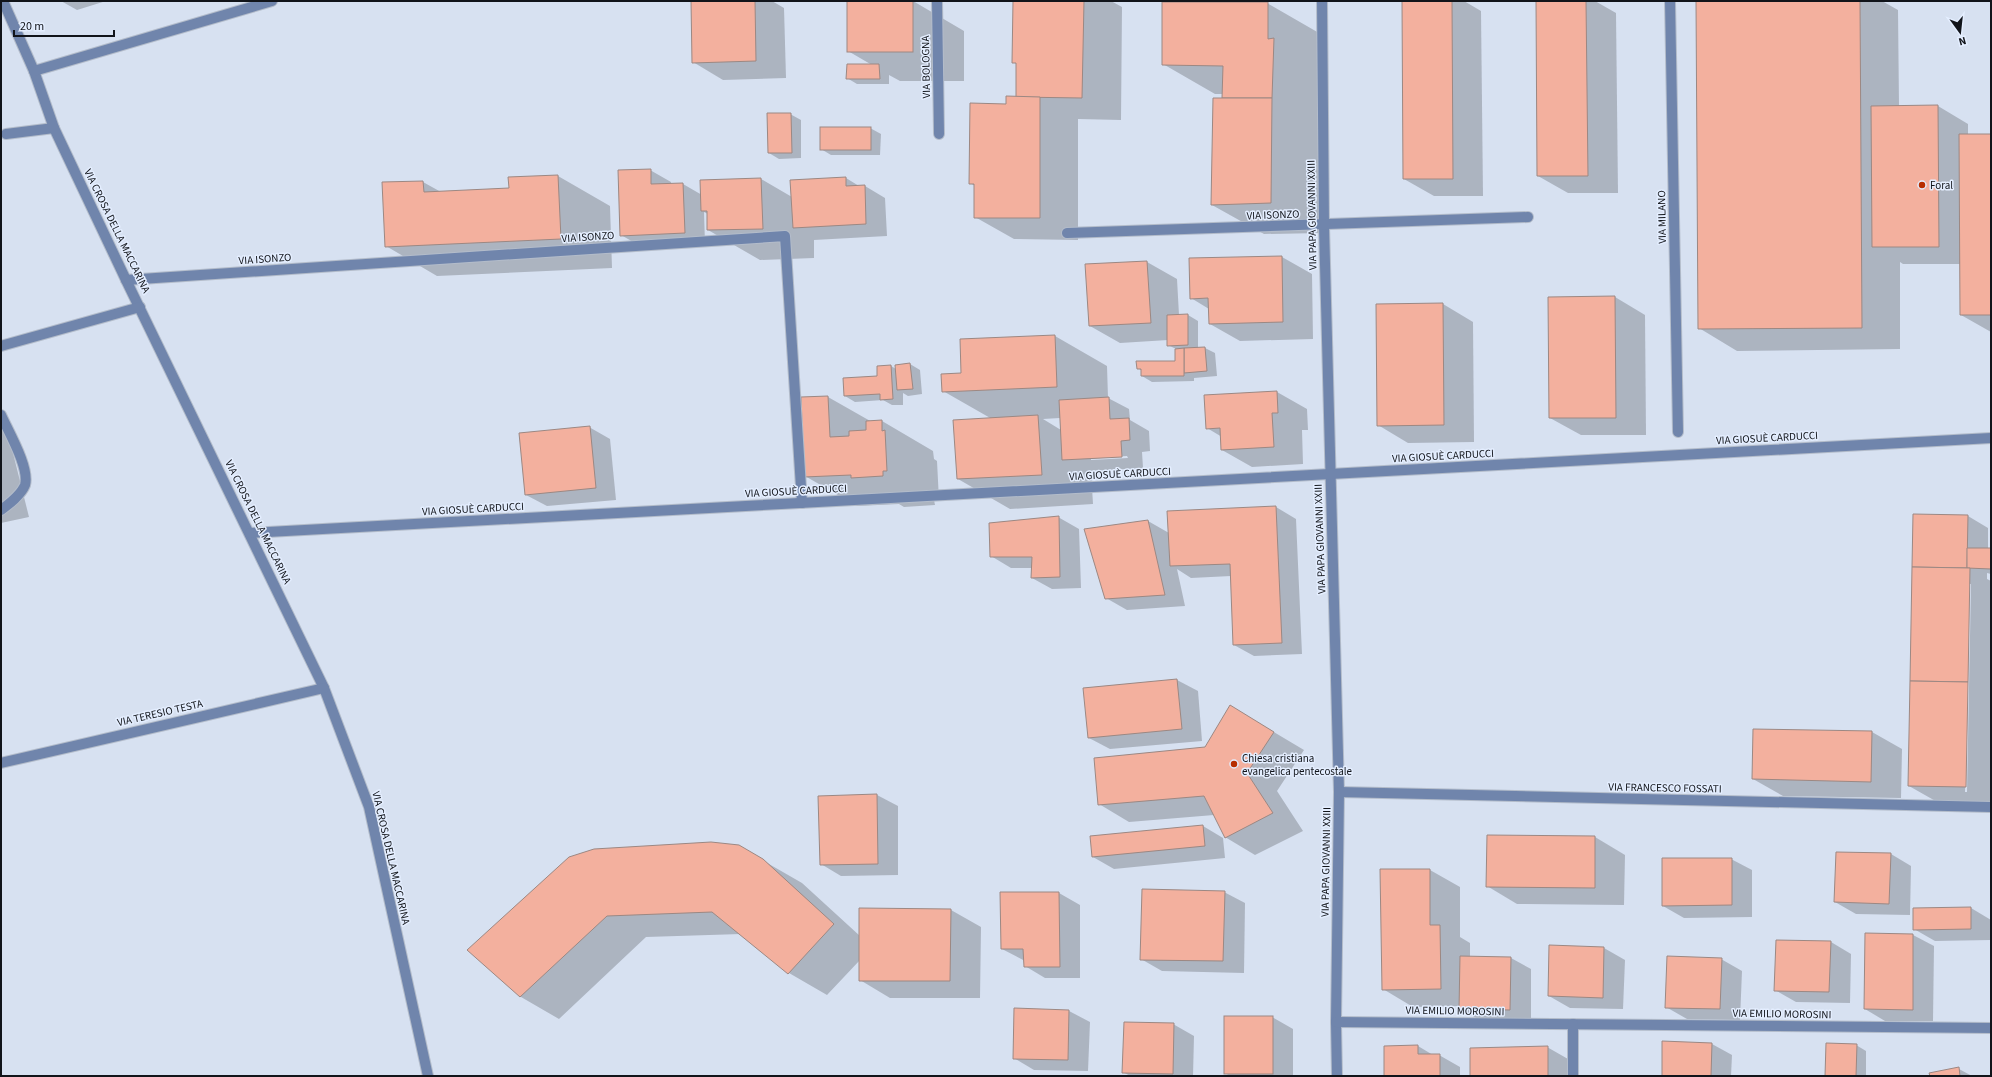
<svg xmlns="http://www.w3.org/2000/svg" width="1992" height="1077" font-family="'Source Sans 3',sans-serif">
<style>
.shadow{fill:#0003;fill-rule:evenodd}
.building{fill:#f3b09e;stroke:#9c8883}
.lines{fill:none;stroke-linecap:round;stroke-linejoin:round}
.lane-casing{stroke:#b3bcca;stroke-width:12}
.street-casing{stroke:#b3bcca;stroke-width:12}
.lane{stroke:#7085ac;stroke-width:10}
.street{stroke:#7085ac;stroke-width:10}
.poi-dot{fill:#b72e00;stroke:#e4eeff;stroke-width:1.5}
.labels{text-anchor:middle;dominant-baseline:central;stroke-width:3;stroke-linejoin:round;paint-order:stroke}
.street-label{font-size:11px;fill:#11141a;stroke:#e4eeff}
.poi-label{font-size:11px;fill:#11141a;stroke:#e4eeff;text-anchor:start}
</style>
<rect width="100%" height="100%" fill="#d7e1f1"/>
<g class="shadow">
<polygon points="61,1 106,1 77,10"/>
<polygon points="692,1 772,1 784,8 786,78 723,80 693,62"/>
<polygon points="913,1 964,31 964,81 900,81 889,75 889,84 857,84 847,78 872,65 848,51"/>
<polygon points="1014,1 1111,1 1122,7 1121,120 1078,119 1078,240 1014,239 975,217 975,186 970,183 1017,98 1017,64 1013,62"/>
<polygon points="1403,1 1464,1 1481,11 1483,196 1434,196 1404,179"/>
<polygon points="1537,1 1595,1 1616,13 1618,193 1568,193 1538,176"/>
<polygon points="1697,1 1882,1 1898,10 1899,106 1938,106 1968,124 1968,135 1991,135 1991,332 1961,315 1961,264 1903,264 1900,262 1900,349 1737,351 1699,328"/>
<polygon points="1267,3 1319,33 1323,233 1264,234 1212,205 1223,94 1215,94 1163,64"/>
<polygon points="790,114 801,120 801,158 779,159 769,153"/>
<polygon points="870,128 881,134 880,155 831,155 821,149"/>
<polygon points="650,170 671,182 671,185 683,184 702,195 701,181 761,179 792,197 846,178 859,186 865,186 885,198 887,236 814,240 814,258 760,260 708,230 708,214 704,212 705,244 642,247 621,235"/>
<polygon points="558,176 610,206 612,268 437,276 386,246 423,182 441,192 510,189"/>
<polygon points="1282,257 1312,274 1313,339 1240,341 1210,324 1209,309 1191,298"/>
<polygon points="1147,262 1177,279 1179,315 1188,315 1198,321 1198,348 1205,348 1215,353 1217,376 1194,378 1194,381 1152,382 1142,376 1142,371 1138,368 1176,362 1176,349 1168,345 1168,340 1120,343 1090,326"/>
<polygon points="1615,297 1645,315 1646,435 1581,435 1550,418"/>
<polygon points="1443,304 1473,322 1474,442 1408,443 1378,425 1378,305"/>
<path d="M1055,336L1107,366L1108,398L1129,409L1130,420L1149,431L1150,451L1142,452L1143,468L1091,471L1093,504L1010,509L958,479L992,419L943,391L962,374ZM1060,418L1061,430L1043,419ZM1127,456L1128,458L1091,460V458Z"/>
<polygon points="910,364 920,370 922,394 908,396 903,393 903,405 892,405 883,400 855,402 845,396 878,377 878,367 891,366 896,369"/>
<polygon points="1277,392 1307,409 1308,430 1302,430 1303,464 1252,467 1222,450 1222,437 1207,428"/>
<polygon points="828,397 872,422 882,421 933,451 934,459 937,461 939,500 934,500 935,505 904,507 899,504 857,506 805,476"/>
<polygon points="1,411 3,413 29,517 1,523"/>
<polygon points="589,427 610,439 616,500 547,506 526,495"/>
<polygon points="1276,507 1296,519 1302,654 1254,656 1234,645 1231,576 1191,578 1177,569 1185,606 1127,610 1106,598 1148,521 1169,533"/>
<path d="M1968,516L1988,528V549H1991V574L1987,573V579L1991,581V804L1939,803L1909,786ZM1969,584H1971L1967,792H1965Z"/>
<polygon points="1058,517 1079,529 1081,588 1052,589 1032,578 1032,568 1011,568 991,556"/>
<polygon points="1177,680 1198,691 1202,741 1110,749 1089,738 1085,688"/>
<polygon points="1230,706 1304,750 1277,791 1303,831 1255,855 1225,837 1214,815 1129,822 1099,804 1206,748"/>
<polygon points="1754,730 1872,732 1902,749 1901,798 1783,796 1753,779"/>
<polygon points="877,795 898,806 898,875 841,876 821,864 819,797"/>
<polygon points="1203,826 1223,838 1225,858 1114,869 1093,857"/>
<polygon points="1595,837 1625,855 1624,905 1517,904 1487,886"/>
<polygon points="738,846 802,883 860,936 951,910 981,927 980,998 890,998 860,980 860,960 827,995 789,973 741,934 646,937 559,1019 521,997 468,950"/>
<polygon points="1891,854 1911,866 1910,915 1856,914 1835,902"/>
<polygon points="1731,859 1752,870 1752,917 1684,918 1663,906"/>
<polygon points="1430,870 1460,887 1460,937 1470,943 1470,957 1511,958 1531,969 1531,1021 1480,1020 1460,1009 1460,1006 1413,1007 1383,989"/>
<polygon points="1224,892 1245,903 1244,973 1162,971 1141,959"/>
<polygon points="1059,893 1080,905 1080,978 1045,978 1025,966 1025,961 1002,949"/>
<polygon points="1971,908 1991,920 1991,940 1935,941 1914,929"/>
<polygon points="1866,934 1913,935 1934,946 1933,1021 1885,1021 1865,1009"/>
<polygon points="1831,942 1851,954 1850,1003 1796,1002 1775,990"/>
<polygon points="1550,946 1604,948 1625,960 1623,1009 1570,1008 1549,996"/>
<polygon points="1721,959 1742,971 1740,1020 1687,1019 1666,1007"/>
<polygon points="1015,1009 1069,1011 1090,1022 1088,1071 1034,1070 1014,1058"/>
<polygon points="1272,1017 1293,1029 1293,1076 1230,1076 1225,1073"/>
<polygon points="1173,1024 1194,1036 1193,1076 1130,1076 1123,1072"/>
<polygon points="1712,1044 1732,1055 1731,1076 1663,1076"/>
<polygon points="1856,1045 1866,1051 1866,1076 1826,1076"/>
<polygon points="1418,1046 1433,1055 1439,1055 1460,1067 1460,1076 1385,1076"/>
<polygon points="1547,1047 1568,1059 1568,1076 1471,1076"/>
<polygon points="1959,1069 1972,1076 1931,1076"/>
</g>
<g class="building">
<polygon points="691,1 755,1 756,61 692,63"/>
<rect x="847" y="1" width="66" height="51"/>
<polygon points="1013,1 1084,1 1082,98 1016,97 1016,63 1012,63"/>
<polygon points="1402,1 1452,1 1453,179 1403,179"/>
<polygon points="1536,1 1586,1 1588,176 1537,176"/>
<polygon points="1696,1 1860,1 1862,328 1698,329"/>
<polygon points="1162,2 1268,2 1268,39 1274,38 1272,98 1222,98 1223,66 1162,65"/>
<polygon points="847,64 879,64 880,79 846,79"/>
<polygon points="1006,96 1040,97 1040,218 974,218 974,184 969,184 970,103 1006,104"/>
<polygon points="1213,98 1272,98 1271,203 1211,205"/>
<polygon points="1938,105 1939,247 1872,247 1871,106"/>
<polygon points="767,113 791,113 792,153 768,153"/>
<rect x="820" y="127" width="51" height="23"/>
<polygon points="1959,134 1991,134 1991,315 1960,315"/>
<polygon points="651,169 651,184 683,183 685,233 620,236 618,170"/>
<polygon points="558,175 561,239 385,247 382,182 423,181 424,192 509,188 508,177"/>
<polygon points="846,177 846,186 865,185 866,224 793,228 790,180"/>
<polygon points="761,178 763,229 707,230 707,211 701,211 700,180"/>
<polygon points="1282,256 1283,322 1209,324 1208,298 1190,299 1189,258"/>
<polygon points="1147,261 1151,323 1089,326 1085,264"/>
<polygon points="1615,296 1616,418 1549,418 1548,297"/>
<polygon points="1443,303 1444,425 1377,426 1376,304"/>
<polygon points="1188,314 1188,345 1167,346 1167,315"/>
<polygon points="1055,335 1057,387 942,392 941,374 961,373 960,339"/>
<polygon points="1205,347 1207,371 1184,373 1184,348"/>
<polygon points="1184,348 1184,376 1141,376 1141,369 1137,369 1136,361 1175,361 1175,349"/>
<polygon points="910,363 913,389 897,390 895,365"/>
<polygon points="891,365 893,399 880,400 880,394 844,396 843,378 877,376 877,366"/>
<polygon points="1277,391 1278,413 1272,413 1274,447 1221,450 1220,428 1206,429 1204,395"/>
<polygon points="828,396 830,437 849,436 849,431 866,430 866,421 882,420 882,431 885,430 887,471 883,471 883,476 851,478 851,475 804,477 801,397"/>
<polygon points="1109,397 1110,419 1129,418 1130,440 1121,441 1122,457 1062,460 1059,400"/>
<polygon points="1038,415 1042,475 957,479 953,420"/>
<polygon points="590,426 596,488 525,495 519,433"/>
<polygon points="1276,506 1282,643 1233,645 1230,564 1170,566 1167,511"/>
<polygon points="1913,514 1968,515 1967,568 1912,567"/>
<polygon points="1059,516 1060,577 1031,578 1032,557 990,557 989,523"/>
<polygon points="1148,520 1165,595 1105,599 1084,529"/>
<polygon points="1967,548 1991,548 1991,569 1967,568"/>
<polygon points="1912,567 1970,568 1968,682 1910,681"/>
<polygon points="1177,679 1182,729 1088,738 1083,688"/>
<polygon points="1910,681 1968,682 1966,787 1908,786"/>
<polygon points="1230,705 1274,732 1247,773 1273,813 1225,838 1204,796 1098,805 1094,758 1205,747"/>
<polygon points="1753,729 1872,731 1871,782 1752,779"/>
<polygon points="877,794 878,864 820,865 818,796"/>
<polygon points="1203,825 1205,846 1092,857 1090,836"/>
<polygon points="1487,835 1595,836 1595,888 1486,887"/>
<polygon points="711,842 739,845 763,859 834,924 788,974 712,912 607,916 520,997 467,950 569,857 594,849"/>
<polygon points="1836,852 1891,853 1889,904 1834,902"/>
<polygon points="1662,858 1732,858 1732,905 1662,906"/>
<polygon points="1380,869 1430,869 1430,925 1440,925 1441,989 1382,990"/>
<polygon points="1142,889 1225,891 1223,961 1140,960"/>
<polygon points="1000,892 1059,892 1060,967 1024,967 1023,949 1001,949"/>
<polygon points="1971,907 1971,929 1913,930 1913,908"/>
<polygon points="859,908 951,909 950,981 859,981"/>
<polygon points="1865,933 1913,934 1913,1010 1864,1009"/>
<polygon points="1776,940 1831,941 1829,992 1774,991"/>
<polygon points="1549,945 1604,947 1603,998 1548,996"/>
<polygon points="1460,956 1511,957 1510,1010 1459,1009"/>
<polygon points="1667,956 1722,958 1720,1009 1665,1008"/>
<polygon points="1014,1008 1069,1010 1068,1060 1013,1059"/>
<rect x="1224" y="1016" width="49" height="58"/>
<polygon points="1124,1022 1174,1023 1173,1074 1122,1073"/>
<polygon points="1662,1041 1712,1043 1711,1076 1662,1076"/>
<polygon points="1826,1043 1857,1044 1856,1076 1825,1076"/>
<polygon points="1418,1045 1418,1054 1440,1054 1440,1076 1384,1076 1384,1046"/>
<polygon points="1548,1046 1548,1076 1470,1076 1470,1048"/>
<polygon points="1959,1067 1960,1076 1930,1076 1929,1073"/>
</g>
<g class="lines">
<g class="lane-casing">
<polyline id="lane" points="6,134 54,128"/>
</g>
<g class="street-casing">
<g id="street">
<polyline points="3,1 34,71 54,128 126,280 324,688 369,807 428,1076"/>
<polyline points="937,1 939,134"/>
<polyline points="1322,1 1324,226 1339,792 1336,1022 1337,1076"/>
<polyline points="1670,1 1678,432"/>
<polyline points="34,71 272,1"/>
<polyline points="1067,233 1528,217"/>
<polyline points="126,280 785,236 802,503"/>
<polyline points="1,346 140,307"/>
<path d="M1,415C8,431 30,468 25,485C21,495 9,504 1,510"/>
<polyline points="250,533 1991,438"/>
<polyline points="1,763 324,688"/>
<polyline points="1339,792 1991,807"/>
<polyline points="1336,1022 1991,1028"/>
<polyline points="1573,1076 1573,1024"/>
</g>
</g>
<use href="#lane" class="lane"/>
<use href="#street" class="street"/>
</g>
<g class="poi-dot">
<circle cx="1922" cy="185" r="4"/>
<circle cx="1234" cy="764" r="4"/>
</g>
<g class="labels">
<g class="street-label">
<text transform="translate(926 67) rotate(-91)">VIA BOLOGNA</text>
<text transform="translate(1273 215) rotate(-2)">VIA ISONZO</text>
<text transform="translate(1312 215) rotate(-91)">VIA PAPA GIOVANNI XXIII</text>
<text transform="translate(1662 217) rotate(-91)">VIA MILANO</text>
<text transform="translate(117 231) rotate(64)">VIA CROSA DELLA MACCARINA</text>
<text transform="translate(588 237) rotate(-4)">VIA ISONZO</text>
<text transform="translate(265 259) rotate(-4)">VIA ISONZO</text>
<text transform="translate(1767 438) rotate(-3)">VIA GIOSUÈ CARDUCCI</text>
<text transform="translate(1443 456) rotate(-3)">VIA GIOSUÈ CARDUCCI</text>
<text transform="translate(1120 474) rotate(-3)">VIA GIOSUÈ CARDUCCI</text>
<text transform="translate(796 491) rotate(-3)">VIA GIOSUÈ CARDUCCI</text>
<text transform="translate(473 509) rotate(-3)">VIA GIOSUÈ CARDUCCI</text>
<text transform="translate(258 522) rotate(64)">VIA CROSA DELLA MACCARINA</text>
<text transform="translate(1320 539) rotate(-92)">VIA PAPA GIOVANNI XXIII</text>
<text transform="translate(160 713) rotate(-13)">VIA TERESIO TESTA</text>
<text transform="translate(1665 788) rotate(1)">VIA FRANCESCO FOSSATI</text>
<text transform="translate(391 858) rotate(77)">VIA CROSA DELLA MACCARINA</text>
<text transform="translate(1326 862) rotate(-89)">VIA PAPA GIOVANNI XXIII</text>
<text transform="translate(1455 1011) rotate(1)">VIA EMILIO MOROSINI</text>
<text transform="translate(1782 1014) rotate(1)">VIA EMILIO MOROSINI</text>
</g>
<g class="poi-label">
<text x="1930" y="185">Foral</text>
<text x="1242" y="758">Chiesa cristiana<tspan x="1242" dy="13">evangelica pentecostale</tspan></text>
</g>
</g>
<rect width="1992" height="1077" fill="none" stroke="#11141a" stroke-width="4"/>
<g transform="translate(1960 32) rotate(165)" stroke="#e4eeff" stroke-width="3" paint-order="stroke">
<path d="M0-3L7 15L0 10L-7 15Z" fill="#11141a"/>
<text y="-6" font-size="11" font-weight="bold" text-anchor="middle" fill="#11141a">N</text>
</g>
<path d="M14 30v6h100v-6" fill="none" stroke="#11141a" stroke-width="2"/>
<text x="20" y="30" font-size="12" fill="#11141a" stroke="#e4eeff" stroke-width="3" paint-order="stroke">20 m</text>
</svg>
